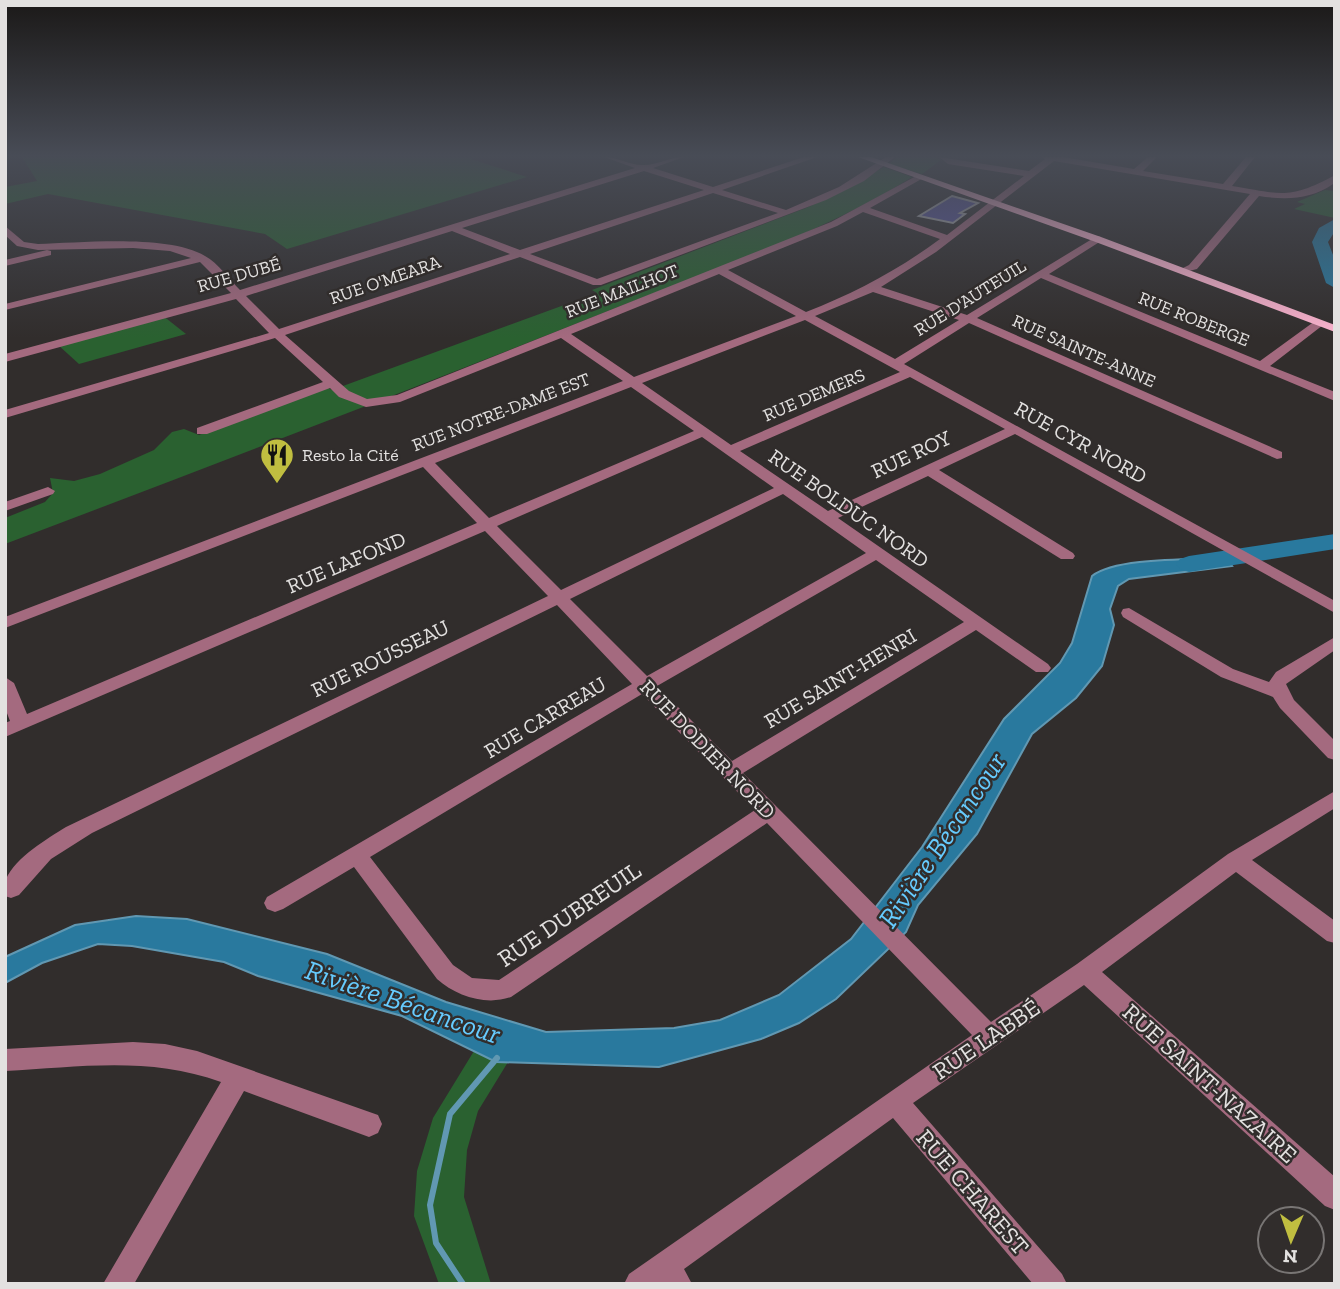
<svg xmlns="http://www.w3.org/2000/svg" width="1340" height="1289" font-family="'Zilla Slab',serif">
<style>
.green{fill:#2a6130}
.water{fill:#29799e;stroke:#6198b2;stroke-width:2}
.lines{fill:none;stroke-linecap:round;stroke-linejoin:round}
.stream{stroke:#6198b2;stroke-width:6}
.river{fill:#29799e;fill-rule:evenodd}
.building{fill:#5955a1;stroke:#a9a9ad;stroke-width:2}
.minor{fill:#a46a7f;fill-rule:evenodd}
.major{fill:#ffb5d0;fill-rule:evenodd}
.labels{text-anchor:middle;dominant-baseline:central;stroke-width:5;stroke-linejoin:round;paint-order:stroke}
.far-street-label{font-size:18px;fill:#e3e1e0;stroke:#312d2c}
.far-poi-label{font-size:18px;fill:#e3e1e0;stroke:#312d2c;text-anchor:start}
.street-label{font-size:21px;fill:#e3e1e0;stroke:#312d2c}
.near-street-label{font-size:24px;fill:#e3e1e0;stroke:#312d2c}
.near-water-label{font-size:28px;font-style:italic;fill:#66cbfe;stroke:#312d2c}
</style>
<rect width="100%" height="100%" fill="#312d2c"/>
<g class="green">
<polygon points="22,157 476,157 471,159 527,177 287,249 265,234 48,194 5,204 5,187 37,181"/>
<polygon points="934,157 941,160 922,174 889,164 896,158"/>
<path d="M884,167L912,177C817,237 702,273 598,315C401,393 203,469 5,544V518L45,502L53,493L50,478L74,481L100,474L154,450L172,432L184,429L199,435L327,387L332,390L597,293L592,290L806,208L839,193Z"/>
<polygon points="1325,190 1335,191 1335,218 1294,209 1305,204 1297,202"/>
<polygon points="162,315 186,334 79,364 57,344"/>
<polygon points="474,1051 496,1061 508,1062 478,1111 467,1150 464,1197 491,1284 439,1284 414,1216 417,1171 433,1118"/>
</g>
<path class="water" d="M1226,558L1232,566L1129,579L1118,586L1110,609L1114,625L1102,666L1076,698L1032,734L977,834L918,905L906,932L836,999L799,1023L761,1039L659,1067L496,1062L402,1016L258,976L224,962L132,946L98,944L42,963L5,983V957L75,925L136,916L187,919L327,954L446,1002L546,1032L674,1028L720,1020L779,995L851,939L922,847L1004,719L1060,663L1072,643L1092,576C1116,557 1193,560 1226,558Z"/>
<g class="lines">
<polyline class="stream" points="463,1284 436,1243 430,1205 450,1114 497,1058"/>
<g class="river">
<polygon points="1335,219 1335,231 1328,242 1335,260 1335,288 1326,283 1312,242 1319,228"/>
<polygon points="1335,534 1335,549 1189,572 1180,569 1176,564 1180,559 1189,556"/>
</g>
</g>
<polygon class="building" points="952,196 978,203 960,213 965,214 953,223 919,216"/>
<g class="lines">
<g class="minor">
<path d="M604,157C618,157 631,166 644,165C657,165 670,157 684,157L653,168L713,187L804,157H817L722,190L786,210L839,187L886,157H895L864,181L826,200L601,285H593L520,257L285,335L349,391L367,399L397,395L831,222L918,175L925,177L870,208L947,235L1024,176L948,164L939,157L1029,171L1045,159L1042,157H1063L1134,169L1148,157H1157L1143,171L1223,184L1246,157H1255L1232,186C1282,194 1289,200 1335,175L1333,184C1310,200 1285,200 1259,196L1197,269L1181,273V269L1189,265L1250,194L1054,161L936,252L881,287L967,315L1097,236L1101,237V241L1049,274L1260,361L1315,321H1323V325L1270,366L1335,392V401L1041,278L977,318L1282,452V458L1277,459L969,323L904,364L1335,601V613L1015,434L939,470L1073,553L1075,556L1073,559H1061L928,476L838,518L1048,664L1051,668L1048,672H1036L976,630L743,773L991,1022L1077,964L1228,854L1335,791V808L1252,860L1335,921V943L1327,941L1236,872L1102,972L1335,1177V1210L1325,1206L1084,985L913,1103L1062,1274L1067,1284H1033L893,1118L684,1269L692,1284H624L629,1274L972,1035L767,823L511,997C486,1006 456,996 437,979L354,867L283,909L275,912L267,909L264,903L267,897L632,684L557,605L92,833L51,859L19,895L11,898L5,896C5,891 4,883 6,879C16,857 47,839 66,827L548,596L485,531L5,737V723L10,721L5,708V677L14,683L27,714L477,523L423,467L5,628V617L623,381L561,338L400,402L366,407L339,397L330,388L207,434H197V428L323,382L275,338L5,418V410L269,333L236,299L5,362V354L231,293L200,262L5,310V304L191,258L170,251L133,248L38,250L17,246L5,235V226L24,242L38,244C81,243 168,234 205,256C218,263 230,280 240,290L635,168ZM644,171L704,190L520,250L462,228ZM713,193L778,213L597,279L530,254ZM863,212L940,239C898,270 855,293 806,312L728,270L837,226ZM452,231L510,254L279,329L246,296ZM719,274L796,316L634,377L571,334ZM873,292L959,320L895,359L815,316ZM805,320L900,372L731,445L642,383ZM910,377L1005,429L828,511L740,451ZM631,387L694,431L489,518L435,463ZM702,437L774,488L561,590L497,526ZM783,494L866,553L647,676L570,599ZM876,560L964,622L732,761L657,686ZM642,694L755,810L499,980L472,978L453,965L370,857Z"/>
<polygon points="47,250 51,251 51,255 5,266 5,260"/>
<polygon points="48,487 55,491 53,494 5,511 5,502"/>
<polygon points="1129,608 1233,669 1269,682 1276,672 1335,637 1335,650 1286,684 1294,700 1335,741 1335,760 1328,758 1280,708 1273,697 1221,677 1123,617 1121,613 1123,609"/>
<path d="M133,1042L165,1044L197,1051L378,1115L382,1124L378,1133L369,1137L244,1091L134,1284H103L221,1082C149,1056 80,1067 5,1071V1049Z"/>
</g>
<polygon class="major" points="858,157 871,157 1101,237 1335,325 1335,332 1093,241"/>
</g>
<linearGradient id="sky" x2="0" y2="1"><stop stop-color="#1b1918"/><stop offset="0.46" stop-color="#484c56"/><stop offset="1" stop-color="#484c56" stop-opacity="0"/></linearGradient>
<rect width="1340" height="338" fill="url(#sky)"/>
<defs>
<g id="restaurant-pin" transform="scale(1.75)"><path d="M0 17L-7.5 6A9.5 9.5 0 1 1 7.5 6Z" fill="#c0be40" stroke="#312d2c"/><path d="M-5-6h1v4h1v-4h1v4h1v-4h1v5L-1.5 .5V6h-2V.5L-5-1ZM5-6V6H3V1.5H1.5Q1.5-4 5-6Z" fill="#111"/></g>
</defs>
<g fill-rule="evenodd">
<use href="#restaurant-pin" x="277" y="455"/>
</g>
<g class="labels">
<g class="far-street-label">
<text transform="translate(239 275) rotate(-16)">RUE DUBÉ</text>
<text transform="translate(385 280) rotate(-19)">RUE O'MEARA</text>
<text transform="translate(622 291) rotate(-21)">RUE MAILHOT</text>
<text transform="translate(970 298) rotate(-32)">RUE D'AUTEUIL</text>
<text transform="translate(1194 319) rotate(22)">RUE ROBERGE</text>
<text transform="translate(1084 351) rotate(24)">RUE SAINTE-ANNE</text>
<text transform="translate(814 395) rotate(-23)">RUE DEMERS</text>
<text transform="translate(501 412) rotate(-21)">RUE NOTRE-DAME EST</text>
</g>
<g class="far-poi-label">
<text x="302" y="455">Resto la Cité</text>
</g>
<g class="street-label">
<text transform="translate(1081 442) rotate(29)">RUE CYR NORD</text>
<text transform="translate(911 454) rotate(-25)">RUE ROY</text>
<text transform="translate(849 508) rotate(35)">RUE BOLDUC NORD</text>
<text transform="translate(346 562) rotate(-23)">RUE LAFOND</text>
<text transform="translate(380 658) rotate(-26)">RUE ROUSSEAU</text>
<text transform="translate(840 678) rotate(-31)">RUE SAINT-HENRI</text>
<text transform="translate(545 717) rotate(-31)">RUE CARREAU</text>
<text transform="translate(708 749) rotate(46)">RUE DODIER NORD</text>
</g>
<g class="near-street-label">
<text transform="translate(569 914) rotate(-34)">RUE DUBREUIL</text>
<text transform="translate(986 1039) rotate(-34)">RUE LABBÉ</text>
<text transform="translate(1210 1083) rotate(42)">RUE SAINT-NAZAIRE</text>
<text transform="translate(973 1192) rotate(49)">RUE CHAREST</text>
</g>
<g class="near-water-label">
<text transform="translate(942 840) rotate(-56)">Rivière Bécancour</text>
<text transform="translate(403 1002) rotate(19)">Rivière Bécancour</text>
</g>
</g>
<rect width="1340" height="1289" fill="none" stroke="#e3e1e0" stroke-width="14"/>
<g transform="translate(1291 1240) rotate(182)"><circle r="33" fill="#312d2c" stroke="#787574" stroke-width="2"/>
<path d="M0-5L12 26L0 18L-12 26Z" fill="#c0be40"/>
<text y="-10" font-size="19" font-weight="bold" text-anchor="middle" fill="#e3e1e0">N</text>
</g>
</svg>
